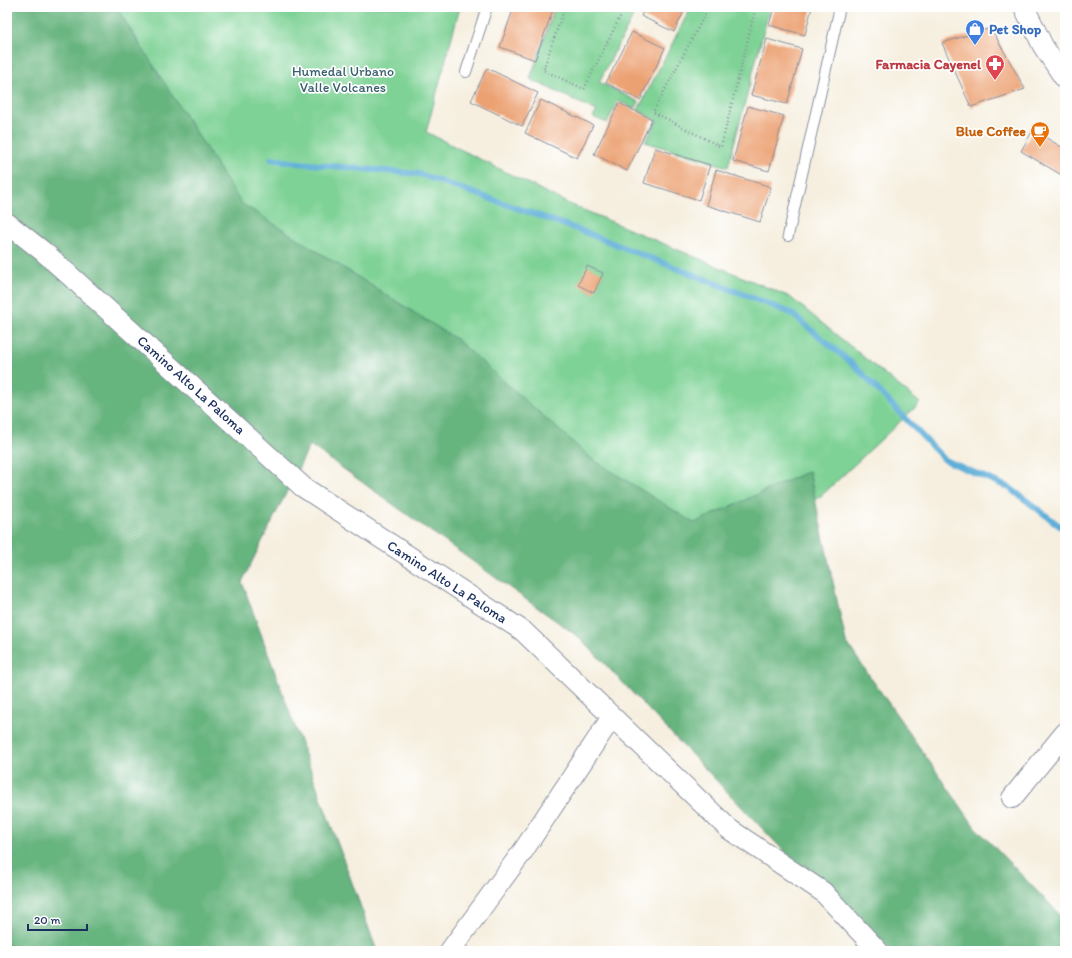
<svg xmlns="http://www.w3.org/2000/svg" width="1072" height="958" font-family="Itim,sans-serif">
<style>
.green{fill:#7ed295;stroke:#4c807a}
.forest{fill:#66b47e;stroke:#40726e}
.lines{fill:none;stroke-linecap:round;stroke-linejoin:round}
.stream{stroke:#5daed8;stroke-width:6}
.building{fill:#eca172}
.lane-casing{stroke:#888f9e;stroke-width:12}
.street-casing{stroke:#888f9e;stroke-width:22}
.path{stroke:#888f9e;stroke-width:2.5;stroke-dasharray:1 3;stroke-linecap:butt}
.lane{stroke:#fff;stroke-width:10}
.street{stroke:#fff;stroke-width:20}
.labels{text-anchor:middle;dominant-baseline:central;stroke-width:3.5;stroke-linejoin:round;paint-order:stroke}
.shop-label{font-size:14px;font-weight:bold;fill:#366cbe;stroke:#fff;text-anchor:start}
.health-label{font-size:14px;font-weight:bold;fill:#be3a42;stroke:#fff;text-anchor:end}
.park-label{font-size:14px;fill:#39606e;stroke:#fff}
.food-label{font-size:14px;font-weight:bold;fill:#c56008;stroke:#fff;text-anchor:end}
.street-label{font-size:14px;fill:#1b2f5e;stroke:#fff}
</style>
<rect width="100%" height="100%" fill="#fff"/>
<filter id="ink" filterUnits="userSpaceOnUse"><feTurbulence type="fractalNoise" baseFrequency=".025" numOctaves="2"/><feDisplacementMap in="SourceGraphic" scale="8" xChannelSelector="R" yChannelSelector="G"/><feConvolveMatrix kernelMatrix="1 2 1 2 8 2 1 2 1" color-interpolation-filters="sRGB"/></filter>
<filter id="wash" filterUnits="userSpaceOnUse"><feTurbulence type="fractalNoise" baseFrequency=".012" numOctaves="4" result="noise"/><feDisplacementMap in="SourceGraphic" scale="16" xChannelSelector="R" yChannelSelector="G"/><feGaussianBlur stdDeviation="0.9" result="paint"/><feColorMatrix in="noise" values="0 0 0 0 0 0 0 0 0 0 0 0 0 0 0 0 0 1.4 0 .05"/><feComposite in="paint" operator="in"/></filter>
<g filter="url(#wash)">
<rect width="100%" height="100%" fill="#f6efdf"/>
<g class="green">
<polygon points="69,7 460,7 426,132 567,203 790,297 920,403 821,496 692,555 221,223"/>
<polygon points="555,7 638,7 599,82 639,102 635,109 618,101 607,123 593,117 597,111 530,79"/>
<polygon points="691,7 770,7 728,167 645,142 657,121 638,110"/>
</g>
<polygon class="forest" points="7,7 116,7 241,203 456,339 592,459 694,523 809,471 846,642 975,827 1065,920 1065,951 892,951 823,892 580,638 310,445 242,582 377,951 7,951"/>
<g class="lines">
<polyline class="stream" points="271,159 299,163 419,174 574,228 791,313 855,366 945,460 1010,488 1065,530"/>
</g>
<g id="blocks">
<g class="building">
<polygon points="514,7 554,7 535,60 500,47"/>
<polygon points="645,7 686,7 674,32 641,16"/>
<polygon points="774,7 812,7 805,35 769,25"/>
<polygon points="991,28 1025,89 971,107 942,43"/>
<polygon points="632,32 665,48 640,100 606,83"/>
<polygon points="767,39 802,49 787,104 751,95"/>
<polygon points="487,68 538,93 522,126 471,101"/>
<polygon points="541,100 593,125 577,158 525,133"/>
<polygon points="619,103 652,119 627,171 594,154"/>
<polygon points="748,106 784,116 769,171 733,161"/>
<polygon points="1033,130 1065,149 1065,177 1021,151"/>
<polygon points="655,148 710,165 699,200 644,183"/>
<polygon points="716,170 771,187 760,222 706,205"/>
<polygon points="587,266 603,273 594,293 578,285"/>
</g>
</g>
</g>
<g filter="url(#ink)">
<use href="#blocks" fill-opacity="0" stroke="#888f9e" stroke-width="1"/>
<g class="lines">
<g class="lane-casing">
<g id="lane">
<polyline points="466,72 487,7"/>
<polyline points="788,236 840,7"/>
</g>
</g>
<g class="street-casing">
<g id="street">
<polyline points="1024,7 1043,46 1065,79"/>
<polyline points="7,223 45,253 303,487 523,631 729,829 823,892 878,951"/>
<polyline points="1012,798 1065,733"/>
<polyline points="450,951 523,851 612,717"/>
</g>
</g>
<g class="path">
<polyline points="565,7 543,70 584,89 625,7"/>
<polyline points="709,7 653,112 721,147 756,7"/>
</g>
<use href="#lane" class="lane"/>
<use href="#street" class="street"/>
</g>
</g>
<defs>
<g id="shop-pin" transform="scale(1)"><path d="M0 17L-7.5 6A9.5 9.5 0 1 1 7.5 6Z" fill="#3f7fe0" stroke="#fff"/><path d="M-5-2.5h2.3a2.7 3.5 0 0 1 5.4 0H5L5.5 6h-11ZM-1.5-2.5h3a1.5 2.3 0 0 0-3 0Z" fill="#fff"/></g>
<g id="pharmacy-pin" transform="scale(1)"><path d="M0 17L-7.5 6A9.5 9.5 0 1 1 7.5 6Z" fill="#e0444e" stroke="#fff"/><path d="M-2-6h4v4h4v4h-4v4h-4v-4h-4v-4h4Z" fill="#fff"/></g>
<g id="cafe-pin" transform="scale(1)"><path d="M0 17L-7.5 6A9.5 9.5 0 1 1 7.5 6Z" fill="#e8710a" stroke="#fff"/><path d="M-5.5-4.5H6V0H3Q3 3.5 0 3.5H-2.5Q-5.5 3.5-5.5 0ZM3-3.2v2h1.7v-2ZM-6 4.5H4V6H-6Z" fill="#fff"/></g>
</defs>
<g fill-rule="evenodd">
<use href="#shop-pin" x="975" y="29"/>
<use href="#pharmacy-pin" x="995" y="64"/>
<use href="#cafe-pin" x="1040" y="131"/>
</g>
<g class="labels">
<g class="shop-label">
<text x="989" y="29">Pet Shop</text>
</g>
<g class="health-label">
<text x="981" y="64">Farmacia Cayenel</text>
</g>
<g class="park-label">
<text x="343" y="71">Humedal Urbano<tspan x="343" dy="16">Valle Volcanes</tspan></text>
</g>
<g class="food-label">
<text x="1026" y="131">Blue Coffee</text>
</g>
<g class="street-label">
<text transform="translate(191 385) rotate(42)">Camino Alto La Paloma</text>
<text transform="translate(447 582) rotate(33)">Camino Alto La Paloma</text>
</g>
</g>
<rect width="1072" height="958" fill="none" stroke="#fff" stroke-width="24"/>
<path d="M28 924v6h59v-6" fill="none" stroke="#1b2f5e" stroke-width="2"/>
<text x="34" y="924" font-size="12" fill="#1b2f5e" stroke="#ffffff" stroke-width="3" paint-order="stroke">20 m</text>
</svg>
